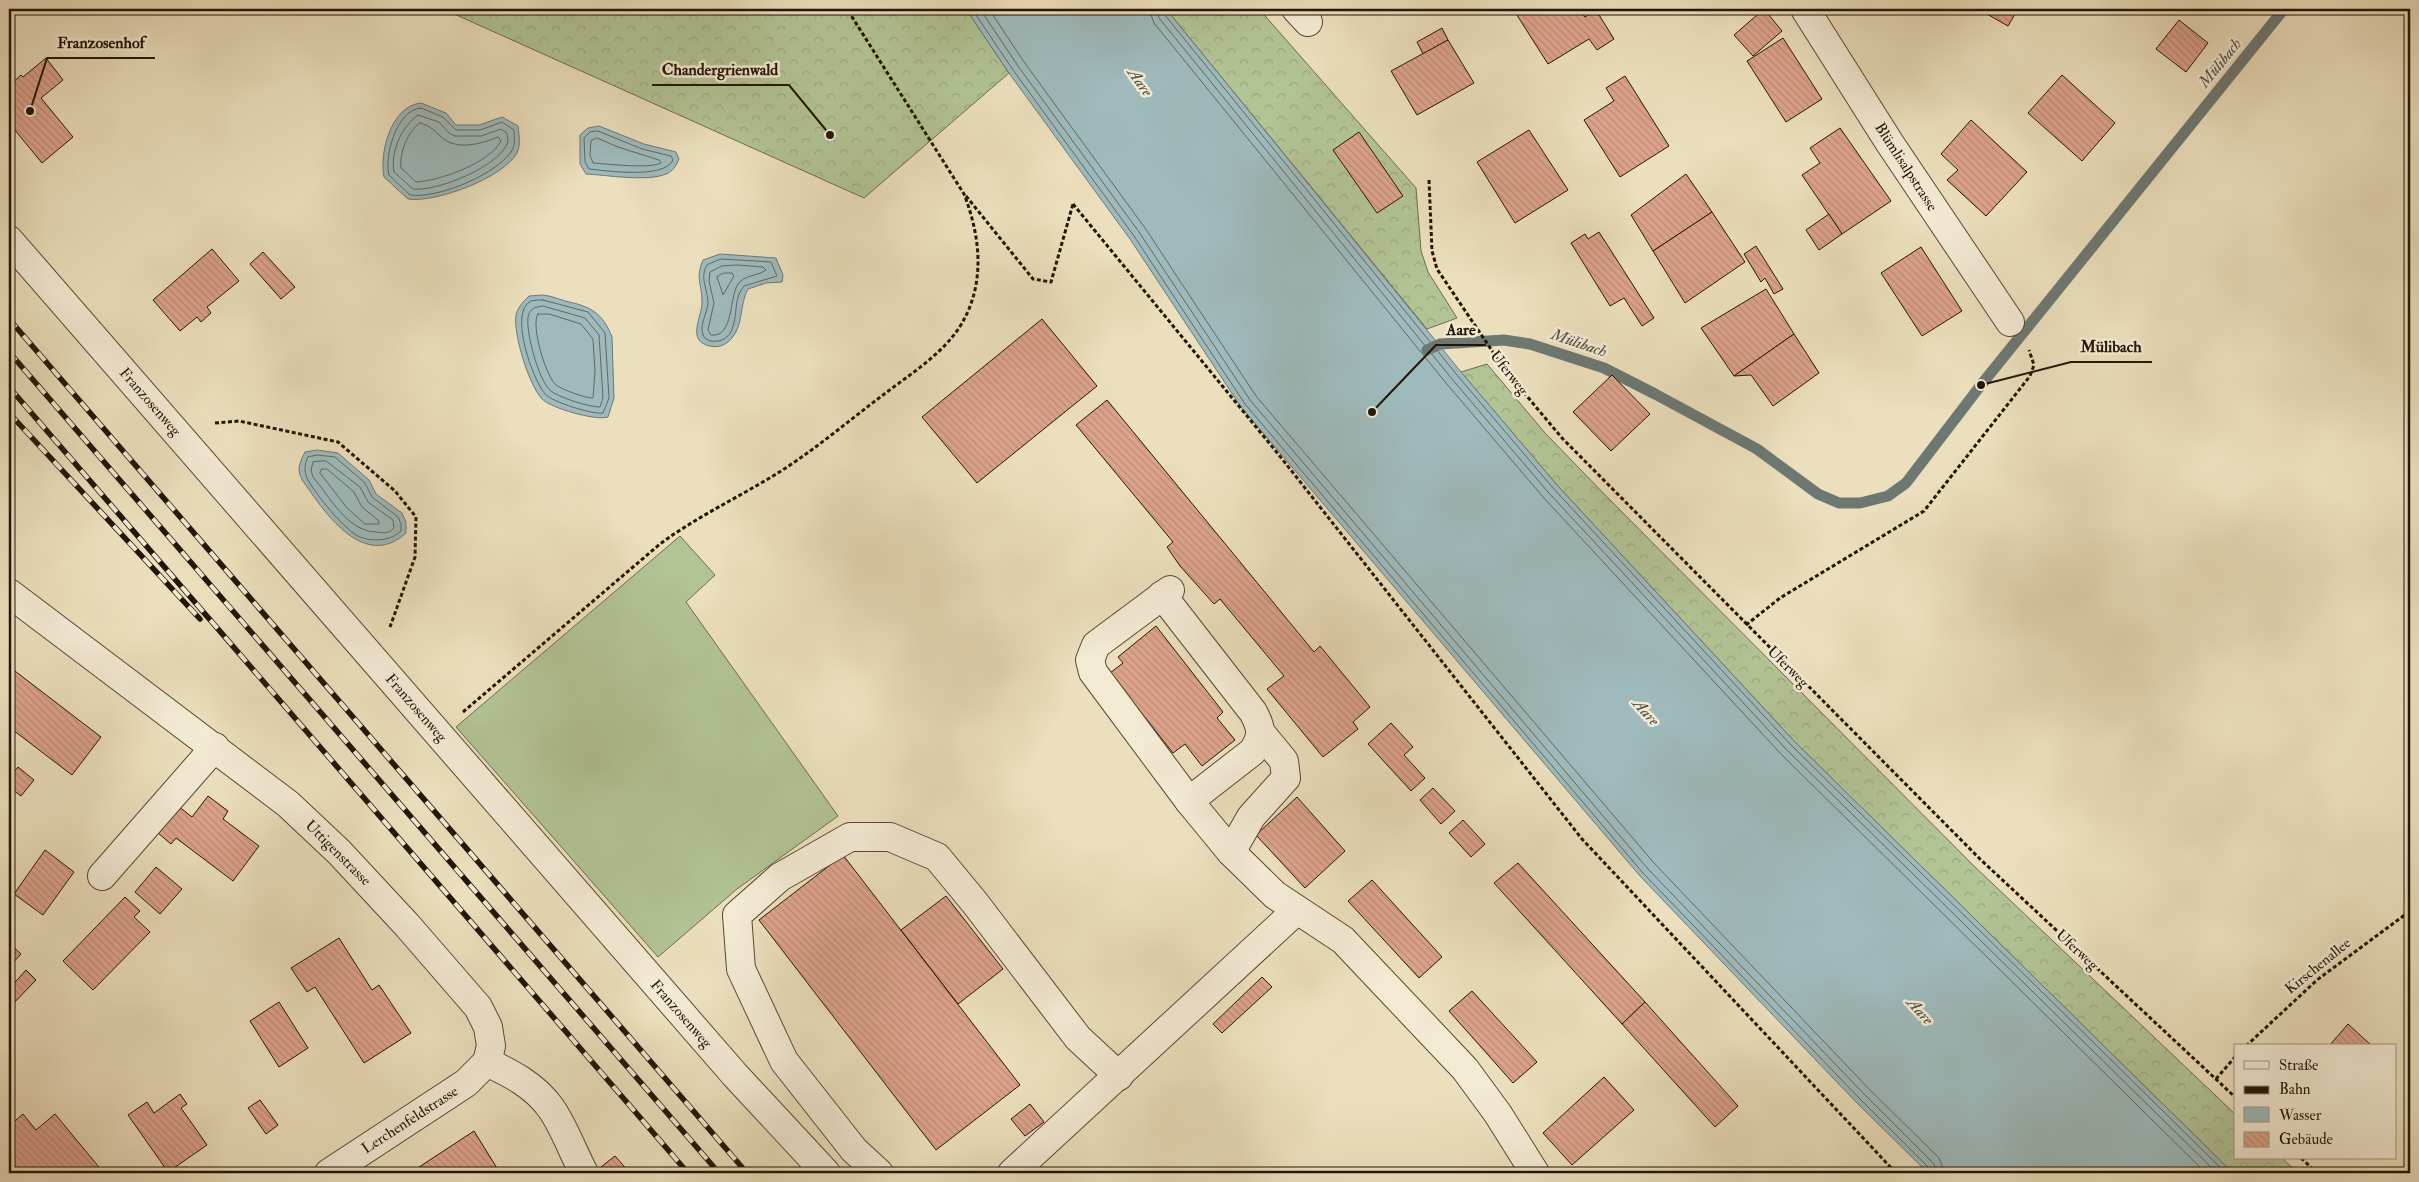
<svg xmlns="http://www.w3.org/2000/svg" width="2419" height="1182" font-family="'IM FELL Double Pica',serif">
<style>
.forest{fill:url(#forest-crowns);stroke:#6a6c4d}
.garden{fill:#b2c395;stroke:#6a6c4d}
.water{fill:#9ebabc;stroke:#6d7873}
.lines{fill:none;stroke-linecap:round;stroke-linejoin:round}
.shore{stroke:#606860;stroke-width:1}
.stream{stroke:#6d7873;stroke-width:11}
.building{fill:url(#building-back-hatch);stroke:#231505}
.minor-casing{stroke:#554833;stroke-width:30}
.path{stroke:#231505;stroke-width:3;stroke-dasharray:4 2.5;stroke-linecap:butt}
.minor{stroke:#f3ead4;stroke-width:28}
.rail-casing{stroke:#231505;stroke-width:5.5}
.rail{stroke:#f3ead4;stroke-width:4;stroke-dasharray:11;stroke-linecap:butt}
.labels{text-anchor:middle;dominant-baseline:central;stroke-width:5;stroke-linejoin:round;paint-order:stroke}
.street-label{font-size:15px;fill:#231505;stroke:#f3ead4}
.water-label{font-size:16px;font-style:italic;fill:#4e4f45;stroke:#f3ead4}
.leader{fill:none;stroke:#231505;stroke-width:2}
.callout-dot{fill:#231505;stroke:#f3ead4;stroke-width:2}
.callout-label{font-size:16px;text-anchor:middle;font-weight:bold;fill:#231505;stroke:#f3ead4;stroke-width:5;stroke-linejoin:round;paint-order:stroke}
</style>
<defs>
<pattern id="forest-crowns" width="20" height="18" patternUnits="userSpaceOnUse" patternTransform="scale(1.25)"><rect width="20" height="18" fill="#b2c395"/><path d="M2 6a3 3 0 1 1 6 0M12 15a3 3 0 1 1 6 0" fill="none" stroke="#99a77f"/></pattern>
<pattern id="building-back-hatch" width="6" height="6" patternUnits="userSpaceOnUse" patternTransform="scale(1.25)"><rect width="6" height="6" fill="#dda38c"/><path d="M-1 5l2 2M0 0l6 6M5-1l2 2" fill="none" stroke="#bd8b77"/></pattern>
</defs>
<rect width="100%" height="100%" fill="#ecdfbd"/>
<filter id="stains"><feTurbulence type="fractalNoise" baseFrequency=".004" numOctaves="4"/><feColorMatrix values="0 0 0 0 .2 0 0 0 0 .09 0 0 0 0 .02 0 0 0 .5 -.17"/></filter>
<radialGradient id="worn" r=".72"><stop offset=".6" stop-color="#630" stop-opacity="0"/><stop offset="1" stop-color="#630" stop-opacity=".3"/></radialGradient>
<g class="forest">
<polygon points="443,9 966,9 1009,73 864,198"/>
<polygon points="1166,9 1259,9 1416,188 1421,251 1428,272 1457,318 1427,329"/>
<polygon points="1487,364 1545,433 1611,501 1974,866 2235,1114 2235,1158 2282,1158 2298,1173 2233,1173 1794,741 1557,485 1461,372"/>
</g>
<polygon class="garden" points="680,536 715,575 686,602 838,816 737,889 658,957 456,727"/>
<g class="water">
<polygon points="966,9 1166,9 1461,372 1557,485 1794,741 2233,1173 1928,1173 1856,1102 1640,876 1241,407 1130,239 1009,73"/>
<path d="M421,103L446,113L456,125H479L502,117L518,126C519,135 521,144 517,153C503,178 436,203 408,199L384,177C379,153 391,106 421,103Z"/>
<path d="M599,126L644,144L676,152L679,159C676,166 673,171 666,174C647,182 607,175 586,174L580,164V135L588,128Z"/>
<path d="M720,254L776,258L783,275L782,282L766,283L748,289C739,305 744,325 731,339C726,345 718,348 710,346C685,341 703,316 702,301C702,284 695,278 703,260Z"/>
<path d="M543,295C553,296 560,300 569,302C592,307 603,314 612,337L614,398L608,417C595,421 551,408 542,399C529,385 513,334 516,315C518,307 523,302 529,296Z"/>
<path d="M317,450L338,453L369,480L376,494L402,513L406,522V533C369,567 333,524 312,494C307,486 300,480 299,470C299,464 302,458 305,452Z"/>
</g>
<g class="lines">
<g class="shore">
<polyline points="972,9 1013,70 1134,236 1245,404 1643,873 1859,1098 1929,1168 1931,1173"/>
<polyline points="980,9 1018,66 1139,232 1250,400 1648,869 1864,1094 1934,1164 1937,1173"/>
<polyline points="989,9 1024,62 1145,228 1256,396 1654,863 1869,1089 1939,1158 1945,1173"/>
<polyline points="1149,9 1154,23 1446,383 1543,497 1781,754 2206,1173"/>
<polyline points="1157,9 1159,18 1452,379 1548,492 1786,749 2217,1173"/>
<polyline points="1163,9 1164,14 1457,375 1553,488 1790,744 2226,1173"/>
<path d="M421,108L443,117L456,130H480L502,122L514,130C514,137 516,145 511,152C495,175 437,199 410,195L389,175C384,156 397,109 421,108Z"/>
<path d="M418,115L439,122L449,133L455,136H481L501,129L507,133L508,142C500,166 437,192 413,189L394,172C390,152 402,126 418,115Z"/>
<path d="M420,123C432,126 436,133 445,140C460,150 484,143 498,137L501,141C490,163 439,181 416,182L401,168C399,153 408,131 420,123Z"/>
<path d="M598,131L642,149L671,156L673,160C664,179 608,171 589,169L585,162L584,138L590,132Z"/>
<path d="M597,138L618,147L659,160L661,163C649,169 608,164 593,163L590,155L591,141Z"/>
<path d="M721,259L771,262L777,276L744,286C742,289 739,293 738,297C734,310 738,338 718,341C712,342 708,341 704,337C698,326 707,315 708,303C708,289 699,278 707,265Z"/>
<path d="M738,265L763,267L766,270C758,276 744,275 738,284C729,297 734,338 711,335L708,330L714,303L709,281L710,272L722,266Z"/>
<polygon points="724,273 732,273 734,276 723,295 717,277"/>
<path d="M543,300L588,312L605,333L609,398L603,413C594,415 552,402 545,394C533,380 508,312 531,301C534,300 540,300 543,300Z"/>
<path d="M543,306L585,318L599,335L603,398L600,407C589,407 560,398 551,391C539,382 526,333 528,318C528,314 531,310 534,308Z"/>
<path d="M538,314H549L581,324L593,339L595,371L593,398C585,398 563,390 556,385C546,377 530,324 538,314Z"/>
<path d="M318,455L335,457L365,483L372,497L398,517L401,524V531C390,541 374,542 360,537C346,532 315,493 308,480C304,473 304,464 308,457Z"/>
<path d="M326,461L360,487L368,502L393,520L394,528C388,534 383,533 376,532C347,531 330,497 313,477L311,470L313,462Z"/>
<polygon points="322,469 327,469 354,492 362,507 379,521 379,524 365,524 347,508 320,473"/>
</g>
<polyline class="stream" points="1427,350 1440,344 1504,340 1530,344 1604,368 1655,394 1757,449 1818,494 1839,503 1860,503 1888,496 1906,483 1981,385 2284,9"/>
</g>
<g class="building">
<polygon points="1520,9 1579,9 1585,17 1596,10 1614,39 1597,50 1589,39 1548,64 1515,12"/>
<polygon points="1764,9 1782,31 1753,56 1734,35"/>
<polygon points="1978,9 2018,9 2008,26"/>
<polygon points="2179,20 2208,43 2186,72 2156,49"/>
<polygon points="1442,28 1448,40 1423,54 1417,42"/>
<polygon points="1783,38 1822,99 1786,122 1747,61"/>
<polygon points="1448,40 1474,83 1417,115 1391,71"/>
<polygon points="46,58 63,80 41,98 73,137 42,163 9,123 9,86 21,75 23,77"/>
<polygon points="2062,75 2115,123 2082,161 2028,113"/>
<polygon points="1625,76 1669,146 1620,177 1584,120 1614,101 1606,88"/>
<polygon points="1971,120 2027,172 1986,216 1947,180 1958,170 1941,154"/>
<polygon points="1840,128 1891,201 1842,234 1802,175 1820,163 1810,148"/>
<polygon points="1529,130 1568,190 1515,223 1477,162"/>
<polygon points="1359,132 1403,196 1377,213 1333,150"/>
<polygon points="1686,174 1712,212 1653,251 1631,215"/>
<polygon points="1712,212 1745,262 1685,303 1653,251"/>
<polygon points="1829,214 1842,234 1819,250 1806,230"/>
<polygon points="1599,232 1654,318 1642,326 1624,298 1610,306 1571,243 1585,234 1588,239"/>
<polygon points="1756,246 1783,289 1774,294 1765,278 1761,282 1744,254"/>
<polygon points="1921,247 1962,311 1922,336 1881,273"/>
<polygon points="212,249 239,281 207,307 211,313 201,322 197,317 180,331 153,300"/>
<polygon points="263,252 295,287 281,299 250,264"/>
<polygon points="1766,289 1794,334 1734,376 1701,328"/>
<polygon points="1042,319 1097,386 977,483 922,417"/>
<polygon points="1794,334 1819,373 1773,406 1751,375 1734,376"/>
<polygon points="1612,375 1650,414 1611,451 1573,412"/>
<polygon points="1107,400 1314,652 1320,646 1370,707 1353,722 1358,729 1323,757 1267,689 1284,676 1220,599 1214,604 1180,566 1167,547 1173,542 1076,425"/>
<polygon points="1156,626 1223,712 1217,718 1235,740 1202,766 1185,744 1173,753 1110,673 1123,663 1118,657"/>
<polygon points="11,668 101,737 72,775 9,727 9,671"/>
<polygon points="1391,723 1413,747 1404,755 1425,778 1411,791 1368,744"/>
<polygon points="18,767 34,780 21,796 9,787 9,778"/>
<polygon points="1433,788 1455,811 1441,824 1420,800"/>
<polygon points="208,796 228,811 223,819 259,846 233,881 176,838 171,844 158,833 178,806 192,817"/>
<polygon points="1297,797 1345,851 1305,888 1256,835"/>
<polygon points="1463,820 1485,844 1471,857 1449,833"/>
<polygon points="45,850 74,872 43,915 14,894"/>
<polygon points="843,855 1020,1085 936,1150 759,920"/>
<polygon points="1518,863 1645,1002 1622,1024 1494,883"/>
<polygon points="156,867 182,889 160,914 135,892"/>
<polygon points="1372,880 1442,957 1419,978 1348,901"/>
<polygon points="946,896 1003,969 958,1004 901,930"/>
<polygon points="125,897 140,911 134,917 150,932 93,990 63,961"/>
<polygon points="339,938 372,990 379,985 411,1033 364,1063 315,987 307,992 291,968"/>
<polygon points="9,943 21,954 9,967"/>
<polygon points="26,970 36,980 10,1007 9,989"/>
<polygon points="1262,977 1272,987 1222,1033 1213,1024"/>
<polygon points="1472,991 1537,1062 1513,1083 1449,1011"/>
<polygon points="279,1002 308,1048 279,1067 250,1021"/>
<polygon points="1645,1002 1738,1106 1715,1127 1622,1024"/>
<polygon points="2348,1024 2372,1046 2329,1046"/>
<polygon points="1604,1077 1634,1110 1572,1165 1543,1133"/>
<polygon points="180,1094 187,1104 181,1108 207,1145 168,1172 128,1115 147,1102 154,1113"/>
<polygon points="260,1100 278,1125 266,1134 248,1108"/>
<polygon points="1030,1104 1044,1122 1025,1136 1011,1119"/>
<polygon points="23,1114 36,1130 55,1114 103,1172 110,1167 115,1173 14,1173 18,1170 9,1159 9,1126"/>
<polygon points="474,1131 500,1173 410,1173"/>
<polygon points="615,1156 630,1173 607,1173 601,1167"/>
</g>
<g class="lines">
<g class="minor-casing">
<g id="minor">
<polyline points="1296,9 1308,22"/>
<polyline points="1805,9 1889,142 2010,322"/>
<polyline points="9,240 735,1075 826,1173"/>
<polyline points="1170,590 1096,645 1090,660 1093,672 1189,801 1231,852 1275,895 1343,940 1465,1069 1498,1114 1535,1173"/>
<polyline points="9,593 288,804 339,852 406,924 478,1007 488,1027 491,1046 487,1062 466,1083 329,1173"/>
<path d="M1162,595L1253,712C1262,728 1263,737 1252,752L1189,801"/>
<polyline points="1231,852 1251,817 1286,778 1284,761 1261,733"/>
<polyline points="102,876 215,747"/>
<path d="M487,1062C510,1073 534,1085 550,1107C563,1124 573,1153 584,1173"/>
<polyline points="879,1173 854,1150 784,1061 741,969 737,915 780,877 850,837 890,837 937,857 975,903 1078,1038 1119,1076"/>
<polyline points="1012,1173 1297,910"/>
</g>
</g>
<g class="path">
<polyline points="1429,180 1432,251 1437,269 1505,370 1562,438 1980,859 2235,1097"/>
<polyline points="966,196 1033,279 1051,282 1073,204"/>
<polyline points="1073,204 1279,455 1582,839 1896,1173"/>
<polyline points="215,423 239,421 338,442 395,491 416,517 415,557 390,627"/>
<polyline points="1746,625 1780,598 1924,511 2030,376 2034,365 2029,350"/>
<path d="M463,712L660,544C695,518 735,499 773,476C811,453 847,422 883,395C909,375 940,356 959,328C986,286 981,238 964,194L847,9"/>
<polyline points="2246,1046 2317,980 2410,911"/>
<polyline points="2216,1079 2235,1057"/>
<polyline points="2301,1158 2317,1173"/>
</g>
<use href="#minor" class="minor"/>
<g class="rail-casing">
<g id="rail">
<polyline points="9,319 747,1173"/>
<polyline points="9,352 719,1173"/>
<polyline points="9,387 688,1173"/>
<polyline points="9,413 200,619"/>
</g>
</g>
<use href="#rail" class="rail"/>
</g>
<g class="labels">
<g class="street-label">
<text transform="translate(1906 167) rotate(57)">Blümlisalpstrasse</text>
<text transform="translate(1509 373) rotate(52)">Uferweg</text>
<text transform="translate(150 402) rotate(49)">Franzosenweg</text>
<text transform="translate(1788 667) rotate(45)">Uferweg</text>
<text transform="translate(416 708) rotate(49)">Franzosenweg</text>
<text transform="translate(338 853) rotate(45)">Uttigenstrasse</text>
<text transform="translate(2077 950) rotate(43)">Uferweg</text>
<text transform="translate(2318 966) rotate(-39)">Kirschenallee</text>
<text transform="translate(681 1014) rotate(49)">Franzosenweg</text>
<text transform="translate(410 1120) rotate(-33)">Lerchenfeldstrasse</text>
</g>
<g class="water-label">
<text transform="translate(2220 63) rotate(-51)">Mülibach</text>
<text transform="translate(1140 82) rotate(55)">Aare</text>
<text transform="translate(1579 343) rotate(19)">Mülibach</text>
<text transform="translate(1646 712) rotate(48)">Aare</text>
<text transform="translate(1920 1011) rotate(48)">Aare</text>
</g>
</g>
<path class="leader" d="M30 111L47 58H155M830 135L789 85H652M1372 412L1436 345H1486M1981 385L2071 362H2152"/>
<g class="callout-dot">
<circle cx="30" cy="111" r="5"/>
<circle cx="830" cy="135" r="5"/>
<circle cx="1372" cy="412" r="5"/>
<circle cx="1981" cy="385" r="5"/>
</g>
<g class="callout-label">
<text x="101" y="48">Franzosenhof</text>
<text x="720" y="75">Chandergrienwald</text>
<text x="1461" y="335">Aare</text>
<text x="2111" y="352">Mülibach</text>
</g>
<rect width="2419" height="1182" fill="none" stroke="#ecdfbd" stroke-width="30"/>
<rect x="10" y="10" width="2399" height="1162" fill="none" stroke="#231505" stroke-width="2.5"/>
<rect x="15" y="15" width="2389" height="1152" fill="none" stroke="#231505"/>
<rect x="2234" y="1044" width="162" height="115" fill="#f3ead4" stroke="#a09581"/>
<rect x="2244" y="1061" width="25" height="8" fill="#f3ead4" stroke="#a09581"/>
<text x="2279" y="1070" font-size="15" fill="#231505">Straße</text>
<rect x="2244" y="1086" width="25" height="8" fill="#231505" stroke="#a09581"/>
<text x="2279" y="1094" font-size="15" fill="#231505">Bahn</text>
<rect x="2244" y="1107" width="25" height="15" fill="#9ebabc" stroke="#a09581"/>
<text x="2279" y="1120" font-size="15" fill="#231505">Wasser</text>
<rect x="2244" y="1132" width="25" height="15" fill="url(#building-back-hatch)" stroke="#a09581"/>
<text x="2279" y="1144" font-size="15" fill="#231505">Gebäude</text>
<rect width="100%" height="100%" filter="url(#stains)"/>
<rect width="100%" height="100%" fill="url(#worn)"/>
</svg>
